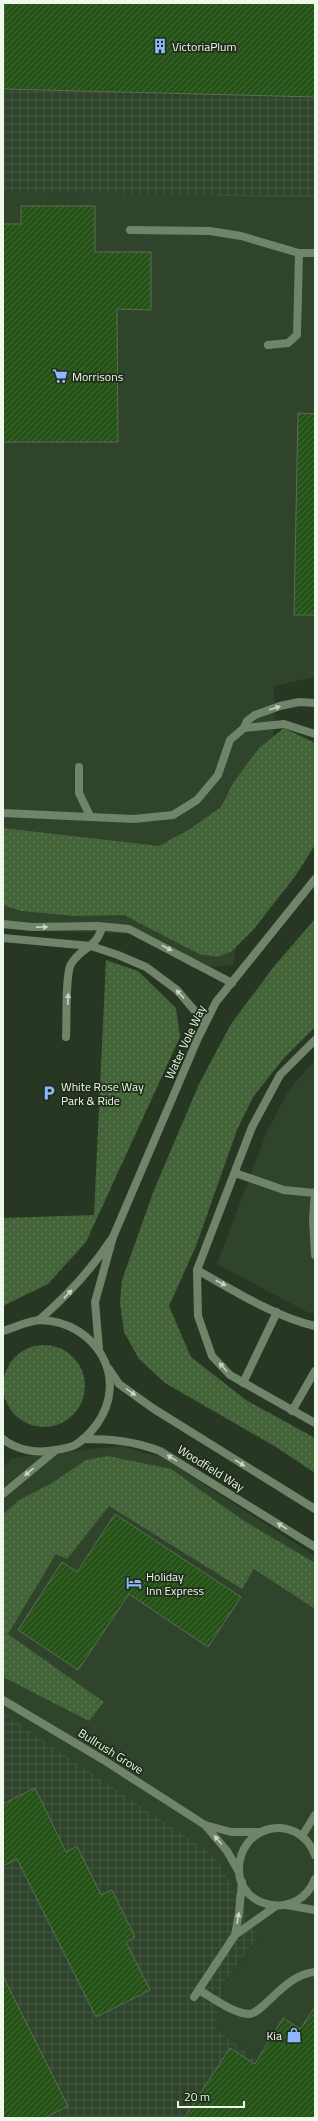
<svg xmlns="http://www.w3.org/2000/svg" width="318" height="2121" font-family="'Titillium Web',sans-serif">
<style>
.built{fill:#30432b}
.industrial{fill:url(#industrial-grid)}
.grass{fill:url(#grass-dots)}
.building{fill:url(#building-hatch);stroke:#5c6c57}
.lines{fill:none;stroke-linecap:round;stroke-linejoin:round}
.service{stroke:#70846a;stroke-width:8}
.minor{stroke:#70846a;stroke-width:8}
.tertiary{stroke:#70846a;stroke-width:8}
.oneway{fill:#c8d5c4}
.labels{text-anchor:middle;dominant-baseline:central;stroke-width:3.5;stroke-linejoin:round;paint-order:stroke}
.poi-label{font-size:12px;fill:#eef8eb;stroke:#1f2d1a;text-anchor:start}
.street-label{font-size:12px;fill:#eef8eb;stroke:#1f2d1a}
</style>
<defs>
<pattern id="industrial-grid" width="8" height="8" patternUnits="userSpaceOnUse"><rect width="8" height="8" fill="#30432b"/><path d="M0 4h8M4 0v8" fill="none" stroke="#445640"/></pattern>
<pattern id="grass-dots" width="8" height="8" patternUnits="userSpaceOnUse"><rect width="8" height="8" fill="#436339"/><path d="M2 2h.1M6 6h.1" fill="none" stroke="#5e7a56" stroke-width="1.8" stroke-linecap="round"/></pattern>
<pattern id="building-hatch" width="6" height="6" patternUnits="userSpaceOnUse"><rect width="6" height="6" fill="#255216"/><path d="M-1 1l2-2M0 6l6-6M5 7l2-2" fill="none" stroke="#456c38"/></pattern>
</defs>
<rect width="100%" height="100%" fill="#283724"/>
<g class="built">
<polygon points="3,191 315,198 315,677 274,686 275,726 233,965 193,968 134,934 3,929"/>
<polygon points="315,1060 315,1314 309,1313 217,1264 267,1131 289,1090"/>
<polygon points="121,1446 163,1458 315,1556 315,2107 216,2028 223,1984 259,1936 3,1710 3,1468 12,1458"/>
</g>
<g class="industrial">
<polygon points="3,3 315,3 315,198 3,191"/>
<polygon points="3,1710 25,1728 216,1857 259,1936 223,1984 216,2028 315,2107 315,2118 3,2118"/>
</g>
<g class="grass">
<polygon points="284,728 315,743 315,845 296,875 254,929 232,951 218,957 199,954 124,915 75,916 21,911 3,905 3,828 159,846 190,829 221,807 233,783 259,748"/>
<polygon points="315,919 315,1027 284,1058 253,1097 237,1130 196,1246 169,1306 191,1357 246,1400 315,1438 315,1473 276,1447 165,1383 139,1359 124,1332 120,1303 122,1280 154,1190 199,1084 231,1024 275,965"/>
<polygon points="106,960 138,971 176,1008 180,1037 86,1242 48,1284 3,1306 3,1218 94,1215"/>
<circle cx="44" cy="1386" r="41"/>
<polygon points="108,1456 171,1469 241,1519 315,1563 315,1609 254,1569 242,1589 109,1506 67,1559 56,1554 8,1634 104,1702 89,1721 3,1677 3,1514 19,1500 52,1483 86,1460"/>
</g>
<g class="building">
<polygon points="4,3 315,3 315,97 4,89"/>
<polygon points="21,206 95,206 95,252 151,252 151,310 117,309 118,442 3,442 3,224 21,224"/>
<polygon points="298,413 315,414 315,615 294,615"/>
<polygon points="115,1514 241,1597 208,1647 129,1594 78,1670 18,1630 62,1562 77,1572"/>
<polygon points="35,1788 66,1852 77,1846 101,1895 112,1890 135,1937 126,1942 150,1990 96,2017 17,1859 3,1866 3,1804"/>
<polygon points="3,1976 68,2106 45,2118 3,2118"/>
<polygon points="315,2007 315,2118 184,2118 230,2048 255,2064 283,2018 300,2029"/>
</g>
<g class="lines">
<g class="service">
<polyline points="130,230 210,231 241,236 299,253"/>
<polyline points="268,345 288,343 297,335 299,253 315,253"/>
<polyline points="244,728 284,724 315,734"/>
<polyline points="79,767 79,793 90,816"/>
<polyline points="3,813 134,819 173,815 197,800 218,775 230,740 244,728 247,721 255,715 280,706 299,702 315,703"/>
<polyline points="3,924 32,927 98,926 129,929 232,983"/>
<polyline points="3,938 91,946 118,955 146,967 177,990 205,1023"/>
<path d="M66,1037C67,1022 65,975 71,964C81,947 97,948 102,927"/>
<polyline points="235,1173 284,1190 315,1193"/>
<polyline points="315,1192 313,1220 315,1255"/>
<polyline points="197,1270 252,1127 280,1075 315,1040"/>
<path d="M315,1326C275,1317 233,1290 197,1270L198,1316L212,1356L230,1375L315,1423"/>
<polyline points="243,1383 277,1312"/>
<polyline points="292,1411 315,1371"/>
<polyline points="3,1494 56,1450"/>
<polyline points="3,1700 102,1759 205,1825"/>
<polyline points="302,1836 315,1815"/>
<path d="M315,1855C298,1811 239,1824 239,1870C239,1909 299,1921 315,1879"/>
<polyline points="239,1872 227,1851 205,1825 231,1832 259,1832"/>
<polyline points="242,1882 239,1913 235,1935 276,1906"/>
<polyline points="286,1905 315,1910"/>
<path d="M199,1990C213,1998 232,2013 249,2014C263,2014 285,1974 315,1972"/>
<polyline points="194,1997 235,1935"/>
</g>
<g class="minor">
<polyline points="113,1237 198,1038 216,1002 315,879"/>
<path d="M39,1320C68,1295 92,1269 113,1237L95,1302L99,1349"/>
</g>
<g class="tertiary">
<path d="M3,1331C14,1328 29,1320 41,1320C95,1322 130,1377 97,1424C91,1432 84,1440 75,1445C69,1448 61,1449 55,1450C38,1454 16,1450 3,1439"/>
<polyline points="109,1369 119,1384 154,1409 315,1509"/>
<path d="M83,1439C113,1439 133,1441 160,1451L315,1547"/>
</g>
</g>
<defs><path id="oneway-solid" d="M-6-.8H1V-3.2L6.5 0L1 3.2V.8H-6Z"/></defs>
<g class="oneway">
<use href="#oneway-solid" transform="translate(275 708) rotate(-18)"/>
<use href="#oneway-solid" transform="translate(42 927) rotate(-1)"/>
<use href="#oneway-solid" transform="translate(167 948) rotate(28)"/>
<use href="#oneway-solid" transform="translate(180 994) rotate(-133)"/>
<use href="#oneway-solid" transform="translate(68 999) rotate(-87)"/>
<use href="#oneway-solid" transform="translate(221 1283) rotate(28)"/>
<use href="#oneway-solid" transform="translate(68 1294) rotate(-47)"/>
<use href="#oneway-solid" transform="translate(223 1367) rotate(-132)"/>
<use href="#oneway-solid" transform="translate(131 1392) rotate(34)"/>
<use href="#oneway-solid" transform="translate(172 1458) rotate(-148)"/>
<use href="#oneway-solid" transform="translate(240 1463) rotate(32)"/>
<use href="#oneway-solid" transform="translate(29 1472) rotate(141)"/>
<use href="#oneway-solid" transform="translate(282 1526) rotate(-148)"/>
<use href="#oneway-solid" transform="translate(218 1840) rotate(-131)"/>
<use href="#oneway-solid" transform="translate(238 1918) rotate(-80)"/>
</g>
<defs>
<g id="building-bare" transform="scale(1.2)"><path d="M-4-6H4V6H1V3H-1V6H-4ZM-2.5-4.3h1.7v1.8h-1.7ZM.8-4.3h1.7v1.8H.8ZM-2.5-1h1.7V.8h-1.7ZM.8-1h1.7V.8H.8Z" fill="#8eb8fd" stroke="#1f2d1a" stroke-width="2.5" paint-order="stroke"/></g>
<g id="supermarket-bare" transform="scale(1.2)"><path d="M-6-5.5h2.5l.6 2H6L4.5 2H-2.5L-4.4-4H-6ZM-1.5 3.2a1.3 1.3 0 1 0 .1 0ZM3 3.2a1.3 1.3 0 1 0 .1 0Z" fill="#8eb8fd" stroke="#1f2d1a" stroke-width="2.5" paint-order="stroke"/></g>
<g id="parking-bare" transform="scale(1.2)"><path d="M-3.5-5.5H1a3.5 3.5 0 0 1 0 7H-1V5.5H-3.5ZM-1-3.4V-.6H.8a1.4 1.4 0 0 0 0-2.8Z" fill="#8eb8fd" stroke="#1f2d1a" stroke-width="2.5" paint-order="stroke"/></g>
<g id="hotel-bare" transform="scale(1.2)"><path d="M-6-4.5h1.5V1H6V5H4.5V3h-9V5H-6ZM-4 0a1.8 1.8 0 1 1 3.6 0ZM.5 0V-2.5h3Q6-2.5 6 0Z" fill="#8eb8fd" stroke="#1f2d1a" stroke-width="2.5" paint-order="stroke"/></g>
<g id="shop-bare" transform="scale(1.2)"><path d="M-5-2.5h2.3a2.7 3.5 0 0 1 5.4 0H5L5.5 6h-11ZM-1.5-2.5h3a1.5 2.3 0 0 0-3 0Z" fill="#8eb8fd" stroke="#1f2d1a" stroke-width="2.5" paint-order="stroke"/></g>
</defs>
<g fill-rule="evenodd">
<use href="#building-bare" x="160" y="46"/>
<use href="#supermarket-bare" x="60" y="376"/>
<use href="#parking-bare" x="49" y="1093"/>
<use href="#hotel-bare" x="134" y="1583"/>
<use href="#shop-bare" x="294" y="2035"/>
</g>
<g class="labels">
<g class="poi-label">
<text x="172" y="46">VictoriaPlum</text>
<text x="72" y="376">Morrisons</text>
<text x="61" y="1086">White Rose Way<tspan x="61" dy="14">Park &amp; Ride</tspan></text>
<text x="146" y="1576">Holiday<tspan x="146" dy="14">Inn Express</tspan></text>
<text x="282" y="2035" text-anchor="end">Kia</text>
</g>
<g class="street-label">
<text transform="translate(185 1042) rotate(-65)">Water Vole Way</text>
<text transform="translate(211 1468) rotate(32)">Woodfield Way</text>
<text transform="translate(111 1751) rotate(32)">Bullrush Grove</text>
</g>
</g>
<rect width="318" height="2121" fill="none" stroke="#eef8eb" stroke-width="8"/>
<path d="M178 2101v6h66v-6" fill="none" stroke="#eef8eb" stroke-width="2"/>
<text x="184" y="2101" font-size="12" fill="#eef8eb" stroke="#1f2d1a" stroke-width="3" paint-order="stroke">20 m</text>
</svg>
